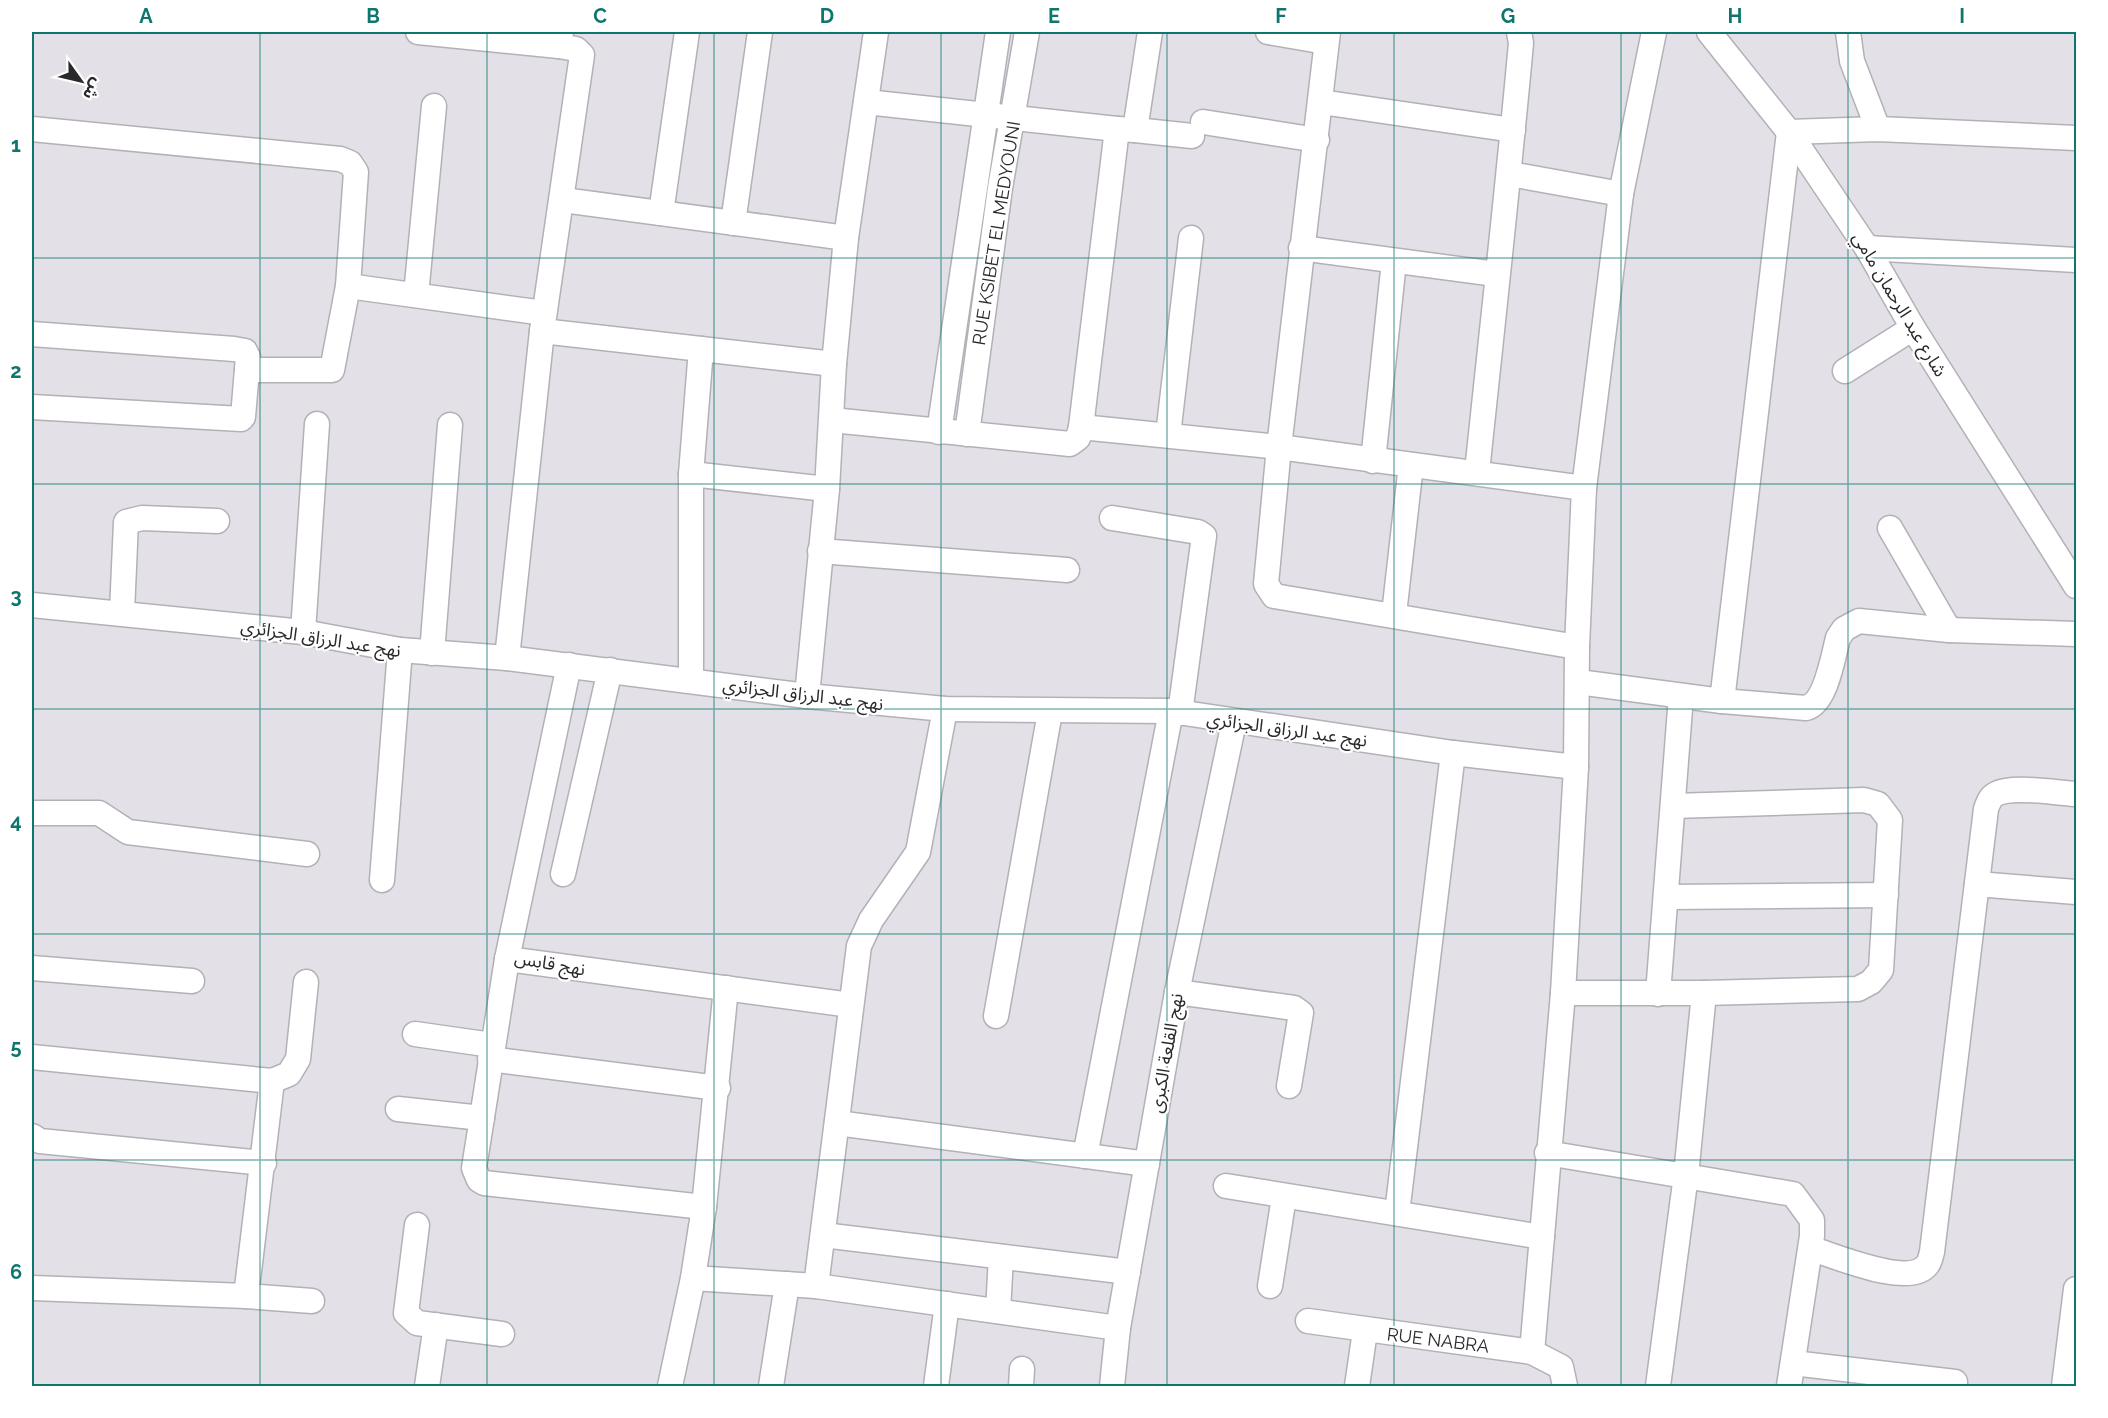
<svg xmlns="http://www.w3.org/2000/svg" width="2108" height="1418" font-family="Raleway,'Noto Sans Arabic',sans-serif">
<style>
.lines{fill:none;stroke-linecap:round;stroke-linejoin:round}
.minor-casing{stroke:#b3b0b7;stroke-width:27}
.minor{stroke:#fff;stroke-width:24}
.grid{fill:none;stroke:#0f766e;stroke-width:1.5;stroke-opacity:0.55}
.labels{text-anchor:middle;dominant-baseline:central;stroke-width:4.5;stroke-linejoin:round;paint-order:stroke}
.street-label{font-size:18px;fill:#29282b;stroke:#fff}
.neatline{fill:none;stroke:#0f766e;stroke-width:2}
.grid-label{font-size:20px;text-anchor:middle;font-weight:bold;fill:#0f766e}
</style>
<rect width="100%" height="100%" fill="#e3e0e7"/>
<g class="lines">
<g class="minor-casing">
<g id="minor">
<polyline points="418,32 559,46"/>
<polyline points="1268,32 1326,42"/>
<polyline points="1328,32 1279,447 1266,584 1274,596 1577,647"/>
<polyline points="1709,32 1789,132 1867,248 1913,328 2076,586"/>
<polyline points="1848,32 1852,61 1878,129"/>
<polyline points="866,102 1117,129 1081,427"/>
<polyline points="1321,102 1513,130"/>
<polyline points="1203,122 1317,140"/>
<polyline points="32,129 340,159 350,163 356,172 348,286 332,370 247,370"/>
<polyline points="1117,129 1135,130 1150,32"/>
<polyline points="1135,130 1192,136"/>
<polyline points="1510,174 1621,194"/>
<polyline points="563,200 846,238"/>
<polyline points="661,213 687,32"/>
<polyline points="733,223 760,32"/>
<polyline points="1301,248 1496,274"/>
<polyline points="1867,248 2076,260"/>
<polyline points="348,286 544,313"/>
<polyline points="416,295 434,106"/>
<polyline points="542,331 834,364"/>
<polyline points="32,334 234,349 245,351 248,357 243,417 241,419 32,407"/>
<polyline points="1845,371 1913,328"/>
<polyline points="832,420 1070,444 1078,438 1081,427 1279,447 1584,488"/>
<polyline points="939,432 998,32"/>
<polyline points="967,434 1000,188 1027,32"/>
<polyline points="1168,435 1191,238"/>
<polyline points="1373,461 1394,261"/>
<path d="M1477,472C1492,329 1508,186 1521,43L1519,32"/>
<polyline points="691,474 827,489"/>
<polyline points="1112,518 1198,532 1204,536 1180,713"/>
<polyline points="1890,528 1949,630"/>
<polyline points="820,551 1067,570"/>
<polyline points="32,605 303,632 400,650 507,658 807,696 945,709 1171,711 1453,753 1576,767"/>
<polyline points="122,612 126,522 142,518 217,521"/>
<polyline points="1394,614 1411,465"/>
<polyline points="303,632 317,424"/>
<polyline points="432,653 450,425"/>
<polyline points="507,658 542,331 582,55 576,49 559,46 561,32"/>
<polyline points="569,665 507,959 474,1168 479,1180 484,1183 704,1207"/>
<polyline points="691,680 691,474 701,349"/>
<path d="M1578,682L1722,701L1806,708C1826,703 1833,657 1838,638L1844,629L1859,621L1949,630L2076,634"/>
<polyline points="807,696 827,489 834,364 846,238 876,32"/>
<polyline points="1722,701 1789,132 1878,129 2076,138"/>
<polyline points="32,813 99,813 128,832 307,854"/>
<polyline points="563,874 610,670"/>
<polyline points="382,880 400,650"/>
<polyline points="1977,884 2076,892"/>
<polyline points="1667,897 1886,895"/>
<polyline points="507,959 851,1005"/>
<polyline points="32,968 192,981"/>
<polyline points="1177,992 1294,1008 1301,1013 1289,1086"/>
<polyline points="1563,993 1704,993 1858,989 1871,982 1881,970 1890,820 1878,804 1864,800 1673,806"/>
<polyline points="1658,994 1681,696"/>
<polyline points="996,1016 1050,712"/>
<polyline points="415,1034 492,1045"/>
<polyline points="32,1057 272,1081 289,1074 298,1059 306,982"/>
<polyline points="490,1059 718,1088"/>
<polyline points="398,1109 482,1118"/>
<polyline points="837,1123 1147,1164"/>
<polyline points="32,1136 40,1141 264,1163"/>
<polyline points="1547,1153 1793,1194 1812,1220 1812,1236 1789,1386"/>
<polyline points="1085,1156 1171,711"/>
<polyline points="1226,1186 1542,1237"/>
<polyline points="1397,1213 1453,753"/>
<polyline points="417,1225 406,1313 417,1323 502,1334"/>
<polyline points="823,1235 1128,1272"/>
<path d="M1812,1249C1836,1256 1909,1288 1927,1265C1930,1262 1931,1255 1932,1252L1986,809C1988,803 1990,797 1996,794C2012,785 2057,793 2076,794"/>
<polyline points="693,1278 816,1286 1118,1328"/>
<polyline points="816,1286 859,946 871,920 918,852 945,709"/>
<polyline points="1270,1286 1284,1197"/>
<polyline points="32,1288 246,1296 272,1081"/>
<polyline points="246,1296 312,1301"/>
<polyline points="998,1311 1001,1257"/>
<polyline points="1308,1321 1532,1352 1561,1367 1565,1386"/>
<polyline points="1532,1352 1563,993 1576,767 1577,647 1584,488 1621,194 1654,32"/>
<polyline points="1793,1363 1955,1382"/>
<polyline points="427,1386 436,1325"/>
<polyline points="670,1386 693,1278 704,1207 726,988"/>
<polyline points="771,1386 787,1284"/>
<polyline points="936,1386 947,1304"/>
<polyline points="1021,1386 1022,1369"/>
<polyline points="1112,1386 1118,1328 1177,992 1234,722"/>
<polyline points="1357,1386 1365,1331"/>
<polyline points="1658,1386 1686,1175 1704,993"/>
<polyline points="2064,1386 2076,1289"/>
</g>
</g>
<use href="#minor" class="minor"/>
</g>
<path class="grid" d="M260,32V1386M487,32V1386M714,32V1386M941,32V1386M1167,32V1386M1394,32V1386M1621,32V1386M1848,32V1386M32,258H2076M32,484H2076M32,709H2076M32,934H2076M32,1160H2076"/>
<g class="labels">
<g class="street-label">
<text transform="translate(996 233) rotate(-81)">RUE KSIBET EL MEDYOUNI</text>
<text transform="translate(1900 304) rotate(59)">شارع عبد الرحمان مامي</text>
<text transform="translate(321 638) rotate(9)">نهج عبد الرزاق الجزائري</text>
<text transform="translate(803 694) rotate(7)">نهج عبد الرزاق الجزائري</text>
<text transform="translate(1287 729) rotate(8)">نهج عبد الرزاق الجزائري</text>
<text transform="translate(550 963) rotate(10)">نهج قابس</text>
<text transform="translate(1166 1053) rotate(-80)">نهج القلعة الكبرى</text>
<text transform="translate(1438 1340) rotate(7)">RUE NABRA</text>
</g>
</g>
<rect width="2108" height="1418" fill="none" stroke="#ffffff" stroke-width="66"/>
<g transform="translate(81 81) rotate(124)" stroke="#ffffff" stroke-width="4.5" paint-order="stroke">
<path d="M0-4.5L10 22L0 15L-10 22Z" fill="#29282b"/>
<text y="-9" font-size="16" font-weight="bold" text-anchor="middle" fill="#29282b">ش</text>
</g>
<rect x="33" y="33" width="2042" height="1352" class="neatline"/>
<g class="grid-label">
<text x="146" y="23">A</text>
<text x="373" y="23">B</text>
<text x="600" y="23">C</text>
<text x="827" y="23">D</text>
<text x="1054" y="23">E</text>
<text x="1281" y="23">F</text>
<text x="1508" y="23">G</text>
<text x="1735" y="23">H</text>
<text x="1962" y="23">I</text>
<text x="16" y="152">1</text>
<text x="16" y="378">2</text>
<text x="16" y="603">3</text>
<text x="16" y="828">4</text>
<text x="16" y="1054">5</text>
<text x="16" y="1279">6</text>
</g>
</svg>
